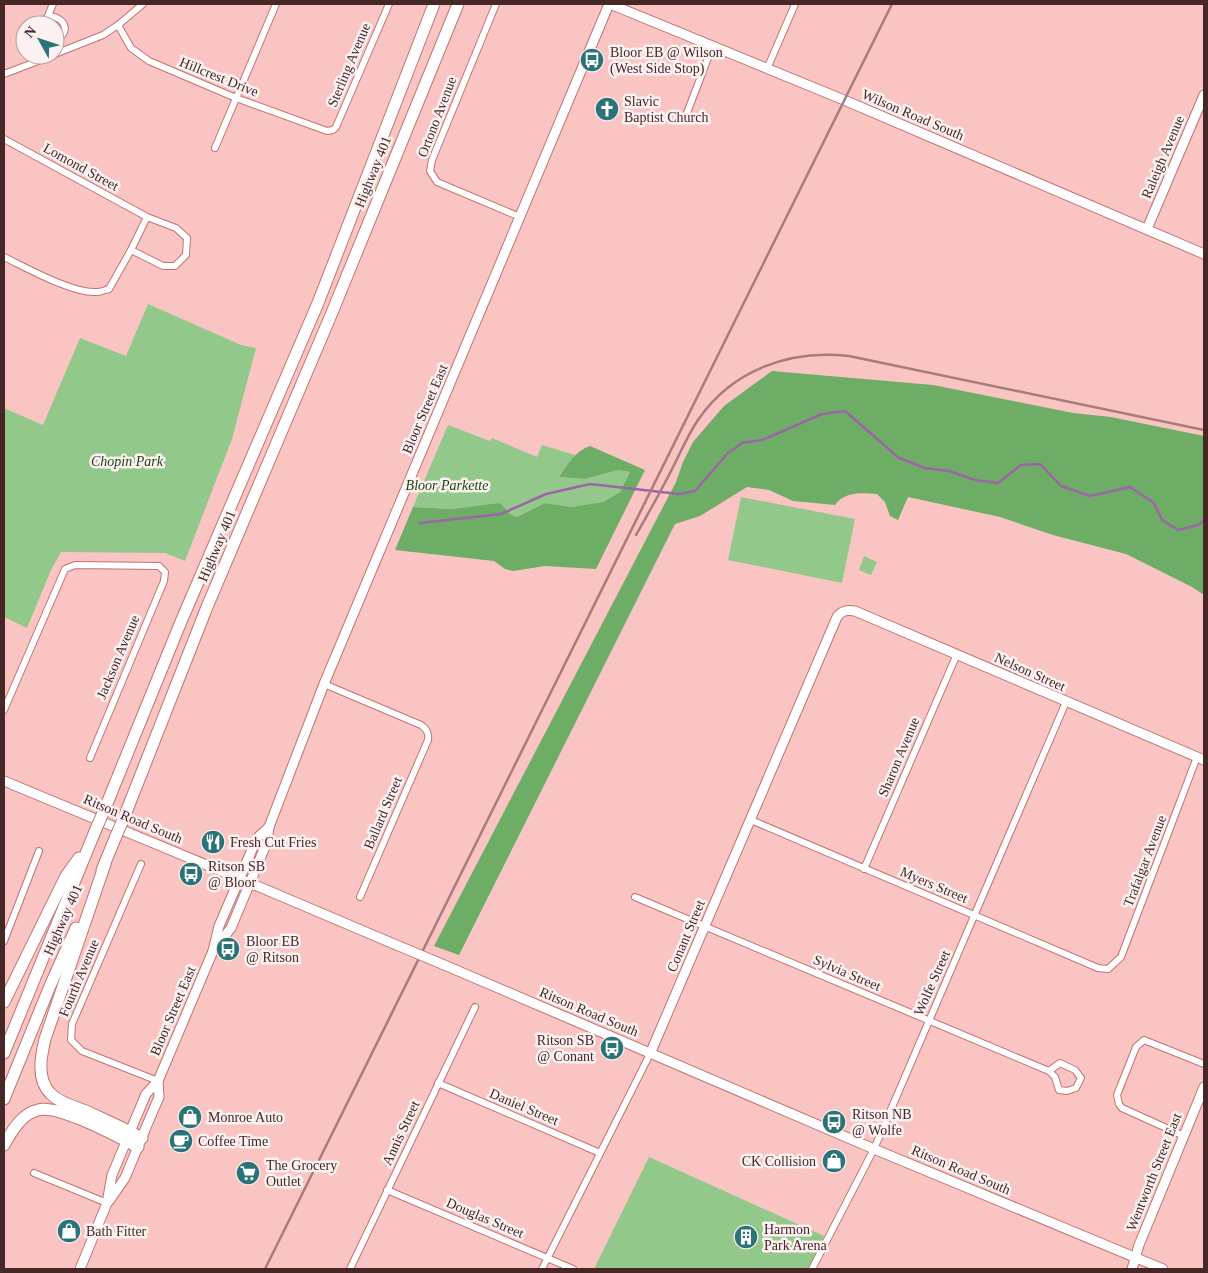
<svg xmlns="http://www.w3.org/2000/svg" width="1208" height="1273" font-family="'Times New Roman',serif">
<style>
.green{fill:#92c98b}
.forest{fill:#6ead66}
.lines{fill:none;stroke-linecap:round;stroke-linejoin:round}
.stream{stroke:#9e64a8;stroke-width:2.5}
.street-casing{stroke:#c27371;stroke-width:8}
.secondary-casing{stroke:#c27371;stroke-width:11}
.highway-casing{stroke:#c27371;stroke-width:13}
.street{stroke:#fff;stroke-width:6}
.secondary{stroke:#fff;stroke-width:9}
.highway{stroke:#fff;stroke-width:11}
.rail{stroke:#a87c7b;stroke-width:2.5}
.secondary-bridge-casing{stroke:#c27371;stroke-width:11;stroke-linecap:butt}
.highway-bridge-casing{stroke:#c27371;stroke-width:13;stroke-linecap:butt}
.secondary-bridge{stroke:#fff;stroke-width:9}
.highway-bridge{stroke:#fff;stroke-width:11}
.labels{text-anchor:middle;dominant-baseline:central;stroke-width:5;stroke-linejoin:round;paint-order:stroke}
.poi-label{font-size:14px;fill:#472626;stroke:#fbf1f1;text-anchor:start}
.street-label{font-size:14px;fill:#472626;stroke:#fbf1f1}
.park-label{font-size:14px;font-style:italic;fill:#194414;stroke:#fbf1f1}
</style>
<rect width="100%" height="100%" fill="#f9c4c2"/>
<g class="green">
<polygon points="148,304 241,345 256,348 232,439 185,561 165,553 61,552 51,570 27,628 4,617 4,408 43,425 80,338 126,356"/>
<polygon points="448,425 490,441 492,438 537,457 542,445 575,455 559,477 585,479 618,470 630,472 620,492 603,502 571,507 545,503 517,517 476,506 452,509 413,507"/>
<polygon points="741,497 855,519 842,583 728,560"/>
<polygon points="864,556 877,562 871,575 859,570"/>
<polygon points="649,1157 824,1236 808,1269 594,1269"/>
</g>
<g class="forest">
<path d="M772,371L933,385L1073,413L1111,417L1204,436V595L1192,587L1126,554L1053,535L1000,517L908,497L898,520L890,516L885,502L877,494C862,493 845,491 835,505L793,501L769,490L747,487L700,516L675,524L459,955L434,946L676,482L683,462L693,442L724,406Z"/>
<path d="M590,446L645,470L596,569L545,566L513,571L505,569L494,561L395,550L413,507L452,509L500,503L511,515L517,517L545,503L571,507L603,502L620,492L630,472L618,470L585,479L559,477C568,464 575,451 590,446Z"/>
</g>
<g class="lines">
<polyline class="stream" points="420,523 501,514 546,494 590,484 679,494 695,491 727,454 742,443 762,440 822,414 845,411 899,458 925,468 949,471 975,480 998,483 1021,465 1040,464 1061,486 1090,496 1130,487 1154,503 1162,520 1178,530 1198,525 1204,520"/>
<g class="street-casing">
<g id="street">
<polyline points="496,4 432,160 430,171 437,182 520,217"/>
<polyline points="47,18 53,4"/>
<path d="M42,25L44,20L50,16C66,18 71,33 55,40"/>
<polyline points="118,25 131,48 149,61 236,98 327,131 333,130 336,127 389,4"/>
<polyline points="55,54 103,35 118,25 143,4"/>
<polyline points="767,69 795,4"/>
<polyline points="4,74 54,55"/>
<polyline points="685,118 713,45"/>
<polyline points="4,139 147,217 176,228 187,238 186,255 175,266 163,266 131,250"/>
<polyline points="215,148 276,4"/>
<path d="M4,257C27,268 73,294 97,292C101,292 105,290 109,289L131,250L147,217"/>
<path d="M324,684L421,725C427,729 429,733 428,740L360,897"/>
<polyline points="4,710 65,569 75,565 159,566 165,572 164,581 90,758"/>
<polyline points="751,820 1098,968 1108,969 1121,957 1197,757"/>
<polyline points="141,864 72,1024 71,1040 82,1051 158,1081"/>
<polyline points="864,869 957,654"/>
<polyline points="635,897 1049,1071 1060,1063 1075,1070 1081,1078 1076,1088 1067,1091 1059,1090 1055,1077 1049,1071"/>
<polyline points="4,941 39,851"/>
<polyline points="438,1083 600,1153"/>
<polyline points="1184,1136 1122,1108 1119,1104 1117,1095 1136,1047 1144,1040 1204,1064"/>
<polyline points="34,1173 107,1203"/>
<polyline points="387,1190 573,1269"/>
<polyline points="350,1269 475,1007"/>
<polyline points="542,1269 650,1054"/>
<polyline points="812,1269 874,1149 1066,702"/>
</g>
</g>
<g class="secondary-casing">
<g id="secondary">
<polyline points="610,4 844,100 1204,254"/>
<polyline points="1147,229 1204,95"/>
<polyline points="4,781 262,888 394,944"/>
<polyline points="213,951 231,928 267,842 269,827 324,684 609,4"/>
<polyline points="442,964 874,1149 1163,1269"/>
<path d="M650,1054L837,617C842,610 847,610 855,611L1204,760"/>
<polyline points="109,1201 125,1178 147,1125 159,1097 158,1081"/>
<polyline points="80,1269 107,1203 112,1175 135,1120 146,1094 158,1081 213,951 219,926 257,838 269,827"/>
<polyline points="1132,1269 1139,1245 1204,1087"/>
</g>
</g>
<g class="highway-casing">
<g id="highway">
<polyline points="106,806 180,624 318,303 434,4"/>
<polyline points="125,815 207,607 331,315 458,4"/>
<path d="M105,864L45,1039C41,1056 36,1080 51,1094C60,1103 75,1107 86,1111C105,1120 124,1128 142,1138"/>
<polyline points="102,870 116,836"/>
<polyline points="4,1002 66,876 79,858"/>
<polyline points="4,1053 96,829"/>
<polyline points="4,1099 50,986 76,928"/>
<path d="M4,1145C12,1131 21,1114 38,1110C59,1104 118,1137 138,1147"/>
</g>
</g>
<use href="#street" class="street"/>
<use href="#secondary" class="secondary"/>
<use href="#highway" class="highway"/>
<g class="rail">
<path d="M636,535C648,514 660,493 671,471C680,454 687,436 698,420C732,370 790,349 849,356L1204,430"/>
<polyline points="265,1269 892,4"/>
</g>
<g class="secondary-bridge-casing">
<polyline id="secondary-bridge" points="394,944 442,964"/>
</g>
<g class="highway-bridge-casing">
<g id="highway-bridge">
<polyline points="96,829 106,806"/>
<polyline points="116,836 125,815"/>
</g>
</g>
<use href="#secondary-bridge" class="secondary-bridge"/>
<use href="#highway-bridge" class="highway-bridge"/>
</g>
<defs>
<g id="bus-disc" transform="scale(1.25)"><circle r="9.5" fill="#2a7479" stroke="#fbf1f1"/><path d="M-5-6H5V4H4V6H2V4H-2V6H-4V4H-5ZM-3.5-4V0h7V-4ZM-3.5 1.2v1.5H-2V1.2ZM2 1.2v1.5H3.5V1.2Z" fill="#fff"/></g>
<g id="church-disc" transform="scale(1.25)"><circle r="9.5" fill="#2a7479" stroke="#fbf1f1"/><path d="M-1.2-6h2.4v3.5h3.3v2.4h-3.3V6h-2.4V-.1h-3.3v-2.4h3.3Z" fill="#fff"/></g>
<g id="restaurant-disc" transform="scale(1.25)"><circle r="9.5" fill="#2a7479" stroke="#fbf1f1"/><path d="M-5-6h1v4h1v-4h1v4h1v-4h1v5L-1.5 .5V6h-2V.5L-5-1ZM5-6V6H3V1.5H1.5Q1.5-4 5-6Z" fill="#fff"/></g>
<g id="shop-disc" transform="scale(1.25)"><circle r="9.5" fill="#2a7479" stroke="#fbf1f1"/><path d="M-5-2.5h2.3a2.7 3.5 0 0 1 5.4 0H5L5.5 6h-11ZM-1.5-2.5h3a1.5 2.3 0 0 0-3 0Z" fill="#fff"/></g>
<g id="cafe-disc" transform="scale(1.25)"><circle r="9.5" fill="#2a7479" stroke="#fbf1f1"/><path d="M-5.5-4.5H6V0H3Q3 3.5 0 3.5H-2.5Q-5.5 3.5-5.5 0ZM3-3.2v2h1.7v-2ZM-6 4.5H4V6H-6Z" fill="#fff"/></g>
<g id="supermarket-disc" transform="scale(1.25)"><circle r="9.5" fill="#2a7479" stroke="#fbf1f1"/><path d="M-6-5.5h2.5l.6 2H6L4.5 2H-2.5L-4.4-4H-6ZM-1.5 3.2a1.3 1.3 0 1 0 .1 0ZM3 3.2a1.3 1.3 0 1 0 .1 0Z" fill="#fff"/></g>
<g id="building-disc" transform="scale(1.25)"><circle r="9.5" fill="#2a7479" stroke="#fbf1f1"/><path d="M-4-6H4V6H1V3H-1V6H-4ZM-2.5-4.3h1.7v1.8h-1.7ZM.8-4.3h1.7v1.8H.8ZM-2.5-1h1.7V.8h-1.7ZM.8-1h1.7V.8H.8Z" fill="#fff"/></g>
</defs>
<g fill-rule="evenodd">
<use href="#bus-disc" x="592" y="60"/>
<use href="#church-disc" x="607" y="109"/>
<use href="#restaurant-disc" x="213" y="842"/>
<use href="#bus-disc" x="191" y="874"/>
<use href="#bus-disc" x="228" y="949"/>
<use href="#bus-disc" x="612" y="1048"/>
<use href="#shop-disc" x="190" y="1117"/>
<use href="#bus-disc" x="834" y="1122"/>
<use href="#cafe-disc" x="181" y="1141"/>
<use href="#shop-disc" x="834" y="1161"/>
<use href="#supermarket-disc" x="248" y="1173"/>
<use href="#shop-disc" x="69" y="1231"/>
<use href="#building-disc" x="746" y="1237"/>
</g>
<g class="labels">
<g class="poi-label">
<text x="610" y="52">Bloor EB @ Wilson<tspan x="610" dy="16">(West Side Stop)</tspan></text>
<text x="624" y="101">Slavic<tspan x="624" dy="16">Baptist Church</tspan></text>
<text x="230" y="842">Fresh Cut Fries</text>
<text x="208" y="866">Ritson SB<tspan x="208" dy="16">@ Bloor</tspan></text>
<text x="246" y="941">Bloor EB<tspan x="246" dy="16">@ Ritson</tspan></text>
<text x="594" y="1040" text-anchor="end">Ritson SB<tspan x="594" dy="16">@ Conant</tspan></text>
<text x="852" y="1114">Ritson NB<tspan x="852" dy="16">@ Wolfe</tspan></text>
<text x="208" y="1117">Monroe Auto</text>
<text x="198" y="1141">Coffee Time</text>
<text x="816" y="1161" text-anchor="end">CK Collision</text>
<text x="266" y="1165">The Grocery<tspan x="266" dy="16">Outlet</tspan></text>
<text x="764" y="1229">Harmon<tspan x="764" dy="16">Park Arena</tspan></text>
<text x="86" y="1231">Bath Fitter</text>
</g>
<g class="street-label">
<text transform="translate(349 65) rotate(-67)">Sterling Avenue</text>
<text transform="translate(219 77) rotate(22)">Hillcrest Drive</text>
<text transform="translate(913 115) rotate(23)">Wilson Road South</text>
<text transform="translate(437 117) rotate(-69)">Ortono Avenue</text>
<text transform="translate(1163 157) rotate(-67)">Raleigh Avenue</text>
<text transform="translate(81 167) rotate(29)">Lomond Street</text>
<text transform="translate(373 172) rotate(-68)">Highway 401</text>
<text transform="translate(425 409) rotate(-67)">Bloor Street East</text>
<text transform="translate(217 546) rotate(-67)">Highway 401</text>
<text transform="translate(118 657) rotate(-67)">Jackson Avenue</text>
<text transform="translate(1030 672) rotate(24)">Nelson Street</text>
<text transform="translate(899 757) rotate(-67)">Sharon Avenue</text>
<text transform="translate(383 813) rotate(-67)">Ballard Street</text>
<text transform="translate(133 819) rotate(23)">Ritson Road South</text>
<text transform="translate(1145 861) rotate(-69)">Trafalgar Avenue</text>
<text transform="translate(934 885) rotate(23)">Myers Street</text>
<text transform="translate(63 920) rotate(-66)">Highway 401</text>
<text transform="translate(686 936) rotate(-67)">Conant Street</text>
<text transform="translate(847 973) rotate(23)">Sylvia Street</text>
<text transform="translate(79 978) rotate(-67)">Fourth Avenue</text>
<text transform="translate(932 983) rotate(-66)">Wolfe Street</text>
<text transform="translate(173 1011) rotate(-67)">Bloor Street East</text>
<text transform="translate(589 1012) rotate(23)">Ritson Road South</text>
<text transform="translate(524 1107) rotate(23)">Daniel Street</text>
<text transform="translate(401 1133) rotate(-65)">Annis Street</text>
<text transform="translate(961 1170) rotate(23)">Ritson Road South</text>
<text transform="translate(1154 1172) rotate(-68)">Wentworth Street East</text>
<text transform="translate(485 1218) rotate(23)">Douglas Street</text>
</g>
<g class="park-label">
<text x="127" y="461">Chopin Park</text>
<text x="447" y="485">Bloor Parkette</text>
</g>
</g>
<rect width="1208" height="1273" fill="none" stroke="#472626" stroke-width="10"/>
<g transform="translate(40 40) rotate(310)"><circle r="24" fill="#fbf1f1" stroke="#b3a0a0"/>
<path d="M0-4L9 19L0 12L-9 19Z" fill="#2a7479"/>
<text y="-8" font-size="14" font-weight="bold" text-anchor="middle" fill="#472626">N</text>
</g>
</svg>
